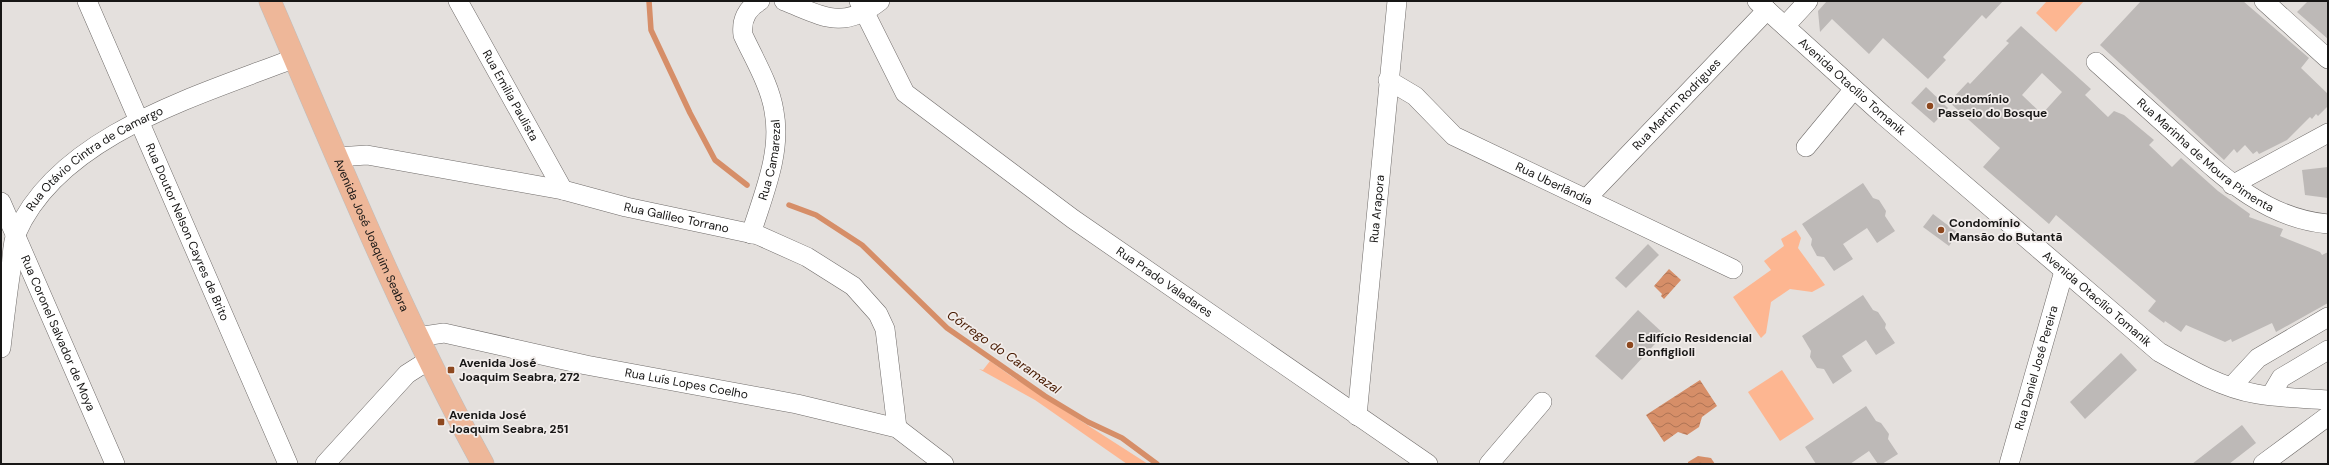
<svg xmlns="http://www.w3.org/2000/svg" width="2329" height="465" font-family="'DM Sans',sans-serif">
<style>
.green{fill:#fdb691}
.water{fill:url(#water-waves)}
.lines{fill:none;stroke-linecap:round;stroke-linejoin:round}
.stream{stroke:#d68e68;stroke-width:5.5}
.building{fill:#bdb9b7;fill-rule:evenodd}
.minor-casing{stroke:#6f6b69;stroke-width:20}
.major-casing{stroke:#bebebd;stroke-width:23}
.minor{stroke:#fff;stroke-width:19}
.major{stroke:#eeb799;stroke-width:22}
.poi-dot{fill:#8d481f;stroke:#f2edeb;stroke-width:1.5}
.labels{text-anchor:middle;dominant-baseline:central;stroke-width:3.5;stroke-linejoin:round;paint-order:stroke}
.street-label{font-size:12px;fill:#171615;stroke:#f2edeb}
.poi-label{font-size:12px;font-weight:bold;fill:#171615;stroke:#f2edeb;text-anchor:start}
.water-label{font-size:13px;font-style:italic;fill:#471a00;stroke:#f2edeb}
</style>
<defs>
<pattern id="water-waves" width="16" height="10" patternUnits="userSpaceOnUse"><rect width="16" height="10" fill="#d68e68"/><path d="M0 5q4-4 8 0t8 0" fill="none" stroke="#ad7354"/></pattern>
</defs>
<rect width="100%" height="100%" fill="#e4e0dd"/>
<g class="green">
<polygon points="2047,1 2084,1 2056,32 2036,13"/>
<polygon points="1796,230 1801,238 1798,248 1825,285 1812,292 1790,289 1771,302 1766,333 1761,338 1733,297 1771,270 1764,261 1784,246 1781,239"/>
<polygon points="990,361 1011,376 1148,464 1127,464 1035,400 979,369 983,370"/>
<polygon points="1782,370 1814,419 1780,441 1748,392"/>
</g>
<g class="water">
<polygon points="1669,269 1681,280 1664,299 1661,296 1662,294 1654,286"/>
<polygon points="1700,380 1717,406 1702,417 1699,427 1687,435 1678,432 1664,442 1646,415"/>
<polygon points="1698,456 1711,458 1715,464 1688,464 1688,462"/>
</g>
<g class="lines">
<g class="stream">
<polyline points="649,1 651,30 690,113 715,160 747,185"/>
<polyline points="789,205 816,215 862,245 947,328 1045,396 1088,422 1122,438 1157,464"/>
</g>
</g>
<g class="building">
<polygon points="1827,1 2003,1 1986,19 1982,15 1943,57 1946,60 1928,79 1883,38 1869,54 1832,19 1820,32 1818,11"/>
<polygon points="2141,1 2243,1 2309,58 2301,68 2328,94 2328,106 2318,116 2316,114 2312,119 2310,117 2287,140 2259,154 2257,151 2253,154 2245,145 2237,153 2234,149 2224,160 2100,45"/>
<polygon points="2308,1 2328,1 2328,39 2297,12"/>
<path d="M2021,26L2091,89L2085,95L2108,117L2114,111L2124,115L2154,140L2149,145L2172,167L2181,158L2218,191L2250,214L2249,217L2283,229L2280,236L2320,252L2322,255L2328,252V303L2276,332L2272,323L2232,342L2231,339L2225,342L2186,325L2181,332L2165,321L2164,323L2148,311L2156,301L2056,215L2049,224L1983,167L2000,148L1949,102L1968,82L1970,84L2009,43L2006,41ZM2042,73L2062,92L2042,114L2022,95Z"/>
<polygon points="1926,87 1948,108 1934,123 1911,103"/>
<polygon points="2328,167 2328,198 2305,195 2302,170"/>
<polygon points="1863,183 1873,198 1879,200 1886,211 1885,216 1895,231 1877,243 1867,228 1843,244 1853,259 1834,271 1824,257 1817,256 1811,245 1812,239 1802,224"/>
<polygon points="1933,214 1958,233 1949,246 1923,227"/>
<polygon points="1648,244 1659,255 1626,288 1615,278"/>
<polygon points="1863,295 1873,310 1878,312 1886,324 1885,328 1895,343 1876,355 1866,340 1842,356 1852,371 1833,384 1824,369 1817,368 1810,357 1811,351 1802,336"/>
<polygon points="1638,310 1664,334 1622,380 1595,356"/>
<polygon points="2121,353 2137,370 2085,419 2070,402"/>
<polygon points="1866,406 1876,421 1881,423 1889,434 1888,439 1898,454 1882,464 1878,464 1869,451 1850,464 1816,464 1805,447"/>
<polygon points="2242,425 2256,443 2229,464 2192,464"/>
</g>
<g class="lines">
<g class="minor-casing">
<g id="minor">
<path id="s1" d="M87,1L288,464"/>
<path id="s2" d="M458,1L563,190"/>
<path d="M784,1C823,16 842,31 880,1"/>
<path id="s3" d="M859,1L905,93L1073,219L1428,464"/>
<path id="s4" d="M1757,1L1883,115L2159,352C2189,369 2222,388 2257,394C2280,398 2305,398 2328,400"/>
<polyline points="2264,1 2328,59"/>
<polyline points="1785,26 1808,1"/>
<path id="s5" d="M2096,62C2123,86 2150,111 2177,135C2222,176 2264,218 2328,224"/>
<path id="s6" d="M1388,80L1415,96L1454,136L1733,269"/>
<polyline points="1806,147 1854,89"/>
<path id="s7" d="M337,157L367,155L563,190L626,207L758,235L807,257L853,286L878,314L885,329L897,428"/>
<polyline points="2232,185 2328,133"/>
<path id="s8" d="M1586,199L1767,10"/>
<path id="s9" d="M1,202L115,464"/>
<path id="s10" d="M751,234C763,195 782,153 774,111C770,85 754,59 743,35C741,20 747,8 760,1"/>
<path id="s11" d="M417,337L444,333L586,365L797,404L897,428L944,464"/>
<path id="s12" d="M1,348C4,322 7,296 11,270C12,259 12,244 16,234C59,134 201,95 295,58"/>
<polyline points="2232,386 2258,358 2328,317"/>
<polyline points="2271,395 2281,378 2328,350"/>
<path id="s13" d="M1357,416L1397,1"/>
<polyline points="325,464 407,374 429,360"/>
<polyline points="1489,464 1542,402"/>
<path id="s14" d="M2009,464L2064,271"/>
<polyline points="2263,464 2328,416"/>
</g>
</g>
<g class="major-casing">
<g id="major">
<path id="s15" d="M270,1C337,157 401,315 483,464"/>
</g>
</g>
<use href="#minor" class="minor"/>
<use href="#major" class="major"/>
</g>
<g class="poi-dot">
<circle cx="1930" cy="106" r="4"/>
<circle cx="1941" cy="230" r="4"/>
<circle cx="1630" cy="345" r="4"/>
<rect x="447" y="366" width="8" height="8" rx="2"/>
<rect x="437" y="418" width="8" height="8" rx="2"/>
</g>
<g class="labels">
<g class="street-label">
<text stroke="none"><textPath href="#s4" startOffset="128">Avenida Otacílio Tomanik</textPath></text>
<text stroke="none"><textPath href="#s2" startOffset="108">Rua Emilia Paulista</textPath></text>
<text stroke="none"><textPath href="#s8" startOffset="131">Rua Martim Rodrigues</textPath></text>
<text stroke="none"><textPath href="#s5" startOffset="144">Rua Marinha de Moura Pimenta</textPath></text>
<text stroke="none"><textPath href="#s10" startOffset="77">Rua Camarezal</textPath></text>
<text stroke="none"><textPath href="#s12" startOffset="227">Rua Otávio Cintra de Camargo</textPath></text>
<text stroke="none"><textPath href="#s6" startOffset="198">Rua Uberlândia</textPath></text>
<text stroke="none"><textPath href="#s13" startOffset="208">Rua Arapora</textPath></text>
<text stroke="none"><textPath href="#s7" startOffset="346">Rua Galileo Torrano</textPath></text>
<text stroke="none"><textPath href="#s1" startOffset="252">Rua Doutor Nelson Cayres de Brito</textPath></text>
<text stroke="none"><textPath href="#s15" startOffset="255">Avenida José Joaquim Seabra</textPath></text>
<text stroke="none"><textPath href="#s3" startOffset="424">Rua Prado Valadares</textPath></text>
<text stroke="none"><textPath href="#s4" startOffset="452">Avenida Otacílio Tomanik</textPath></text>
<text stroke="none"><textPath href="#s9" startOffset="143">Rua Coronel Salvador de Moya</textPath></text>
<text stroke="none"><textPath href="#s14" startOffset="100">Rua Daniel José Pereira</textPath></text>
<text stroke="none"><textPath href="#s11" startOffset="275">Rua Luís Lopes Coelho</textPath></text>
</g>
<g class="poi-label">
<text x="1938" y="99">Condomínio<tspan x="1938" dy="14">Passeio do Bosque</tspan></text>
<text x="1949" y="223">Condomínio<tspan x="1949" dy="14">Mansão do Butantã</tspan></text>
<text x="1638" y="338">Edifício Residencial<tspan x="1638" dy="14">Bonfiglioli</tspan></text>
<text x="459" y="363">Avenida José<tspan x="459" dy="14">Joaquim Seabra, 272</tspan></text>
<text x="449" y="415">Avenida José<tspan x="449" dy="14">Joaquim Seabra, 251</tspan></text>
</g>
<g class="water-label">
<text transform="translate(1004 352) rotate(35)">Córrego do Caramazal</text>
</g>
</g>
<rect width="2329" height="465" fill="none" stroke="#171615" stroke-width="4"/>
</svg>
